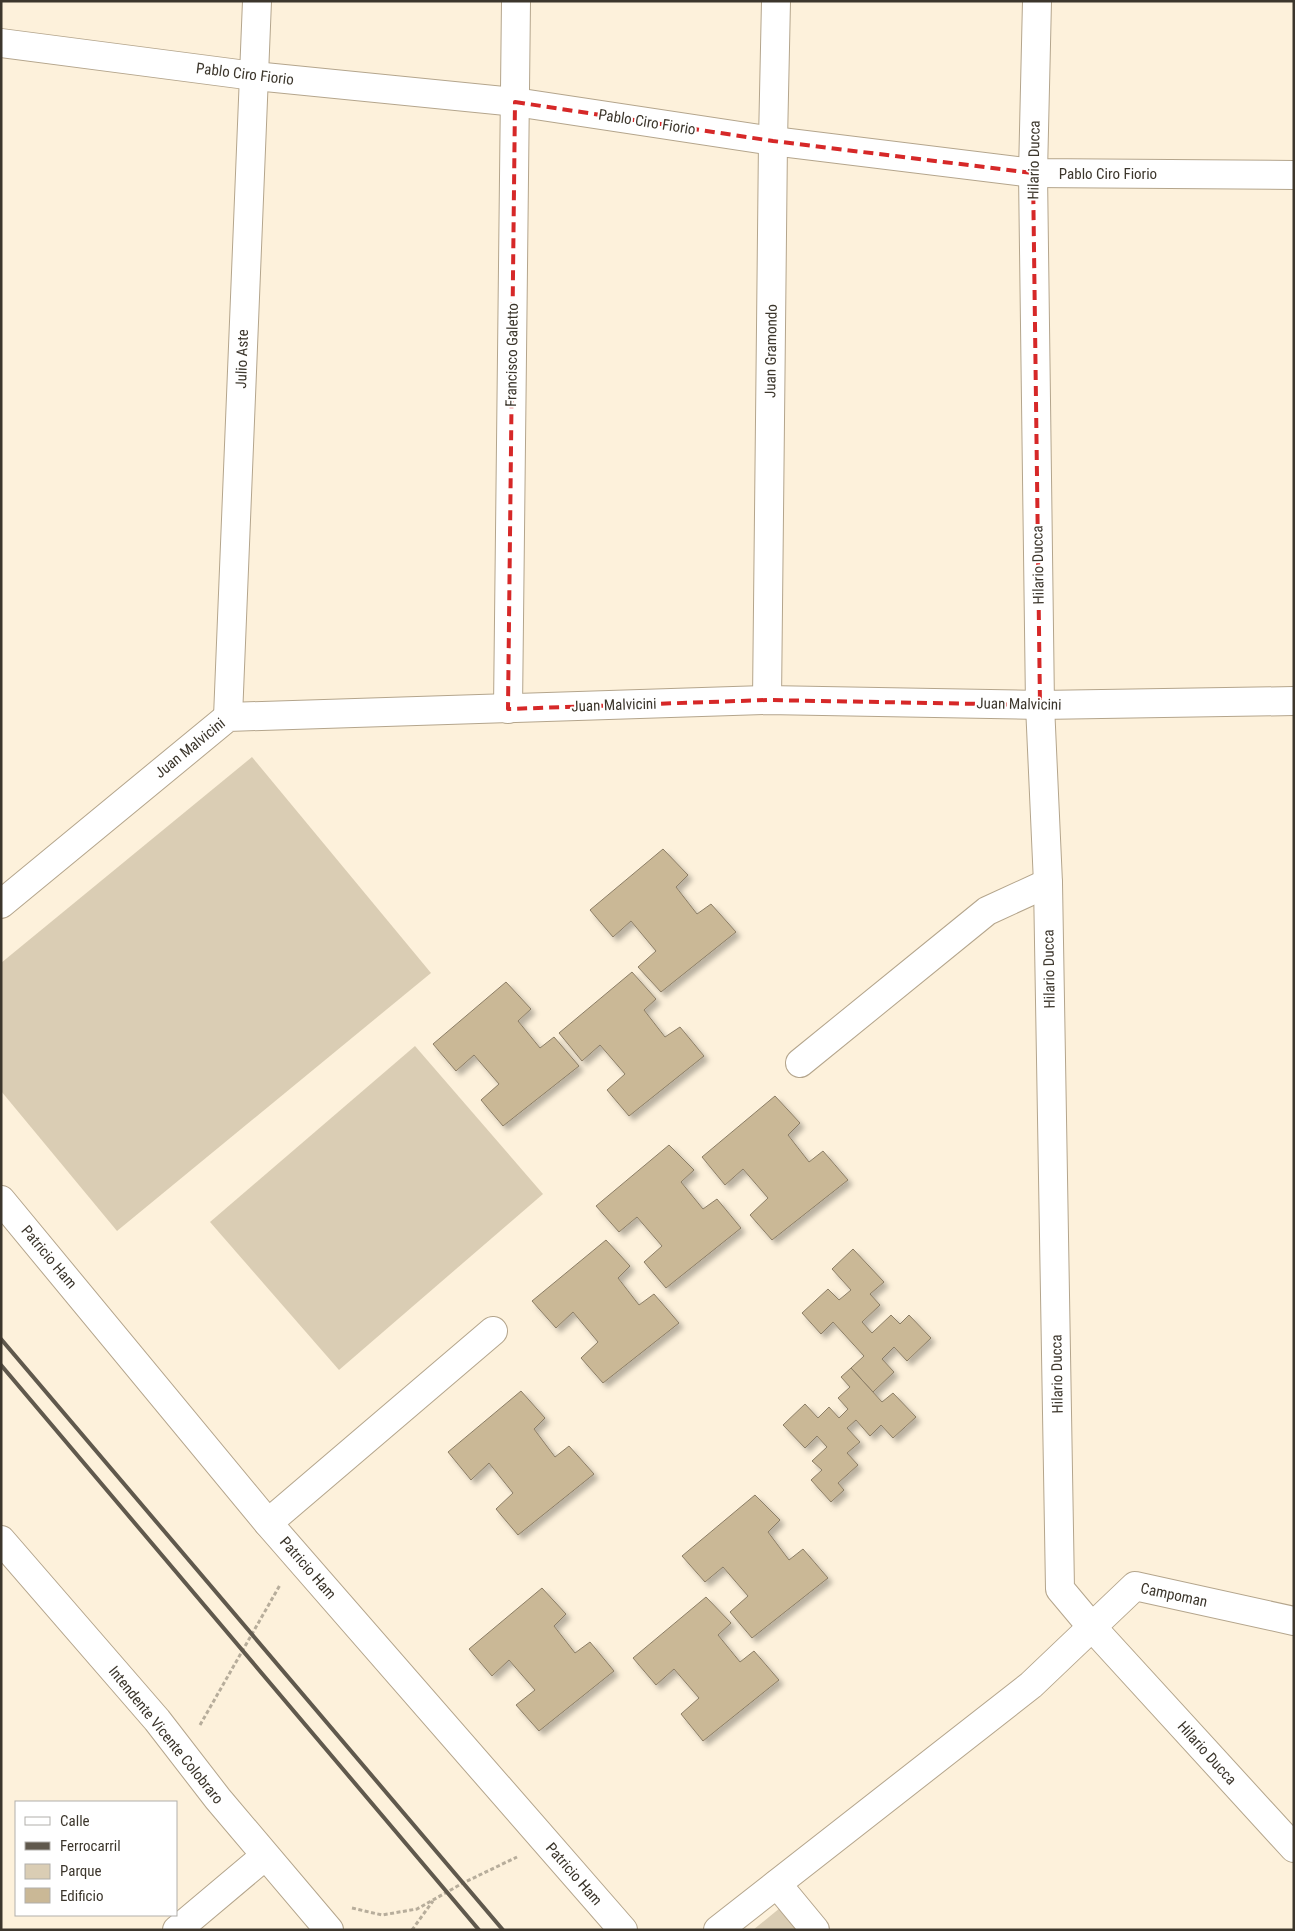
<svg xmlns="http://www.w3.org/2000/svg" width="1295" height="1931" font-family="'Roboto Condensed',sans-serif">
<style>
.green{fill:#dacdb4}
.building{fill:#cab896;stroke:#8c7e66;filter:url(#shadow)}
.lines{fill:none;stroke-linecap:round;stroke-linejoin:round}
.minor-casing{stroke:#b4a58c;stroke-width:30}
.primary-casing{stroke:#b4a58c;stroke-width:30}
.path{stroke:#b7ad9b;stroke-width:3;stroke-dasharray:4 2.5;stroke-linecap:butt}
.minor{stroke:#fff;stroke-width:28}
.primary{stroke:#fff;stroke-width:28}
.rail{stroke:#60594d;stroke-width:4}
.marked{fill:none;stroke:#d62828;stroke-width:4;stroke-dasharray:10 6;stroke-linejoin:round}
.labels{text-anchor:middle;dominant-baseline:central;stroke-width:4;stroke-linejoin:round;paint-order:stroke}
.street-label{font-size:15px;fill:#3c362c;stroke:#fff}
</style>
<defs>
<filter id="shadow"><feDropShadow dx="4.5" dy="4.5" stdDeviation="2.5" flood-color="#0004"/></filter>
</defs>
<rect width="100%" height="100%" fill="#fdf1db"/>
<g class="green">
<polygon points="252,757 431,973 117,1231 1,1091 1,963"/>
<polygon points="415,1046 543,1194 339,1370 210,1222"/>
<polygon points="797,1894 826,1930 753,1930"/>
</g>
<g class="building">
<polygon points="663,849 688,875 676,887 697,914 711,904 736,932 661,992 638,967 656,951 631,921 613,937 590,910"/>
<polygon points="632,972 656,999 644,1010 665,1037 680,1027 704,1056 629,1116 607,1090 625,1074 600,1045 582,1061 559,1033"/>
<polygon points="506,982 531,1009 518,1021 540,1048 554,1037 579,1066 503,1126 481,1100 499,1084 474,1055 456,1071 433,1044"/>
<polygon points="775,1096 800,1123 788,1135 809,1162 823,1151 848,1180 772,1240 750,1215 768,1198 743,1169 725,1185 702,1157"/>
<polygon points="669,1145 694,1170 681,1182 703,1209 717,1199 741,1228 666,1288 644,1262 662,1246 637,1217 619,1232 596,1206"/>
<polygon points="606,1240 630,1266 618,1278 639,1305 654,1294 679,1323 603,1383 581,1358 598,1342 573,1312 556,1328 532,1301"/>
<polygon points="853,1249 884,1282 870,1294 880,1305 862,1322 872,1333 891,1315 900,1324 909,1315 931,1338 907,1361 894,1347 882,1359 894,1372 873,1392 851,1368 864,1356 833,1322 821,1334 802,1313 828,1289 839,1300 851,1290 832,1269"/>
<polygon points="851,1368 882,1402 893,1393 916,1417 893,1438 881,1425 870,1436 856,1420 847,1428 860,1442 847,1453 858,1465 838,1483 844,1490 831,1502 811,1480 822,1470 812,1461 827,1447 817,1436 805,1448 783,1425 805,1404 818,1418 829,1407 839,1418 848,1409 838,1398 850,1387 841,1377"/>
<polygon points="521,1391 545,1418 534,1429 555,1457 569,1446 594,1474 518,1535 496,1509 513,1493 489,1463 471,1480 448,1452"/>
<polygon points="755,1495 780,1520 768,1532 789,1560 803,1549 828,1578 752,1638 730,1612 748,1596 723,1567 705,1582 682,1556"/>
<polygon points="542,1588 566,1614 554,1626 575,1653 590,1642 614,1671 539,1731 516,1705 535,1690 509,1660 492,1676 469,1649"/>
<polygon points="706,1597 731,1623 718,1635 740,1662 754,1651 779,1680 703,1741 681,1714 699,1698 674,1669 656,1685 633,1658"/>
</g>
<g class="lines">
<g class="minor-casing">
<g id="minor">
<polyline points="1037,1 1033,173 1040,705 1048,883 1060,1589 1091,1626 1294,1848"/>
<polyline points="1,43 254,76 515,102 773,141 1033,173 1294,175"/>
<polyline points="767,700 773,141 776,1"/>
<polyline points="508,709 516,1"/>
<polyline points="228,717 257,1"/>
<polyline points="1,904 228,717 767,700 1040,705 1294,701"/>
<polyline points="800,1063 987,911 1048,883"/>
<polyline points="1,1200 268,1523 623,1930"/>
<polyline points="268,1523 493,1331"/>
<polyline points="777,1884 815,1930"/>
<polyline points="177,1930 265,1856"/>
<polyline points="718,1930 1031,1685 1135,1586 1294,1621"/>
</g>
</g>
<g class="primary-casing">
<polyline id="primary" points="1,1540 157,1720 218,1799 329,1930"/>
</g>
<g class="path">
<polyline points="200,1725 280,1585"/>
<polyline points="352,1908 382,1915 417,1909 463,1883 517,1857"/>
<polyline points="412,1930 433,1901"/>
</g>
<use href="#minor" class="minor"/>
<use href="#primary" class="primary"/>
<g class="rail">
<polyline points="1,1339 503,1930"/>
<polyline points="1,1365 479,1930"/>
</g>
</g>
<path class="marked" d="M515,102L773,141L1033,173L1040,705L767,700L508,709Z"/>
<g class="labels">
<g class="street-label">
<text transform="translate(245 74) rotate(7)">Pablo Ciro Fiorio</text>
<text transform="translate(647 122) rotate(9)">Pablo Ciro Fiorio</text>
<text transform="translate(1034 160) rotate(-89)">Hilario Ducca</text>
<text x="1108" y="174">Pablo Ciro Fiorio</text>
<text transform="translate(771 351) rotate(-89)">Juan Gramondo</text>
<text transform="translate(512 355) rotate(-89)">Francisco Galetto</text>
<text transform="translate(242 359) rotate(-88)">Julio Aste</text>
<text transform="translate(1038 565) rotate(-91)">Hilario Ducca</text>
<text transform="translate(1019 704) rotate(1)">Juan Malvicini</text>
<text transform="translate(614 705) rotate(-2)">Juan Malvicini</text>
<text transform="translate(190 748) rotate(-39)">Juan Malvicini</text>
<text transform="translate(1049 969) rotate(-91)">Hilario Ducca</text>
<text transform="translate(49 1257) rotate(50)">Patricio Ham</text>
<text transform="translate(1057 1374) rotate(-91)">Hilario Ducca</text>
<text transform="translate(308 1568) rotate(49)">Patricio Ham</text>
<text transform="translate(1174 1595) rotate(12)">Campoman</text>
<text transform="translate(166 1735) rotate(51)">Intendente Vicente Colobraro</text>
<text transform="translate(1207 1753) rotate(48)">Hilario Ducca</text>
<text transform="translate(574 1874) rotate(49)">Patricio Ham</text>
</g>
</g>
<rect width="1295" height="1931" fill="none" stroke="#3c362c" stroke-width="5"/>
<rect x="15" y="1801" width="162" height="115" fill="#ffffff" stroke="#b1afab"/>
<rect x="25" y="1817" width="25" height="8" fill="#ffffff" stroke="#b1afab"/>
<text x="60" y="1826" font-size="15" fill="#3c362c">Calle</text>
<rect x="25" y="1842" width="25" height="8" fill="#60594d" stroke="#b1afab"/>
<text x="60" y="1851" font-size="15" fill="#3c362c">Ferrocarril</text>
<rect x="25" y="1864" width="25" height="15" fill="#dacdb4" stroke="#b1afab"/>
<text x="60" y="1876" font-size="15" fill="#3c362c">Parque</text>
<rect x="25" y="1888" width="25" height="15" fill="#cab896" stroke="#b1afab"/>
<text x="60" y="1901" font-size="15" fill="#3c362c">Edificio</text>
</svg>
